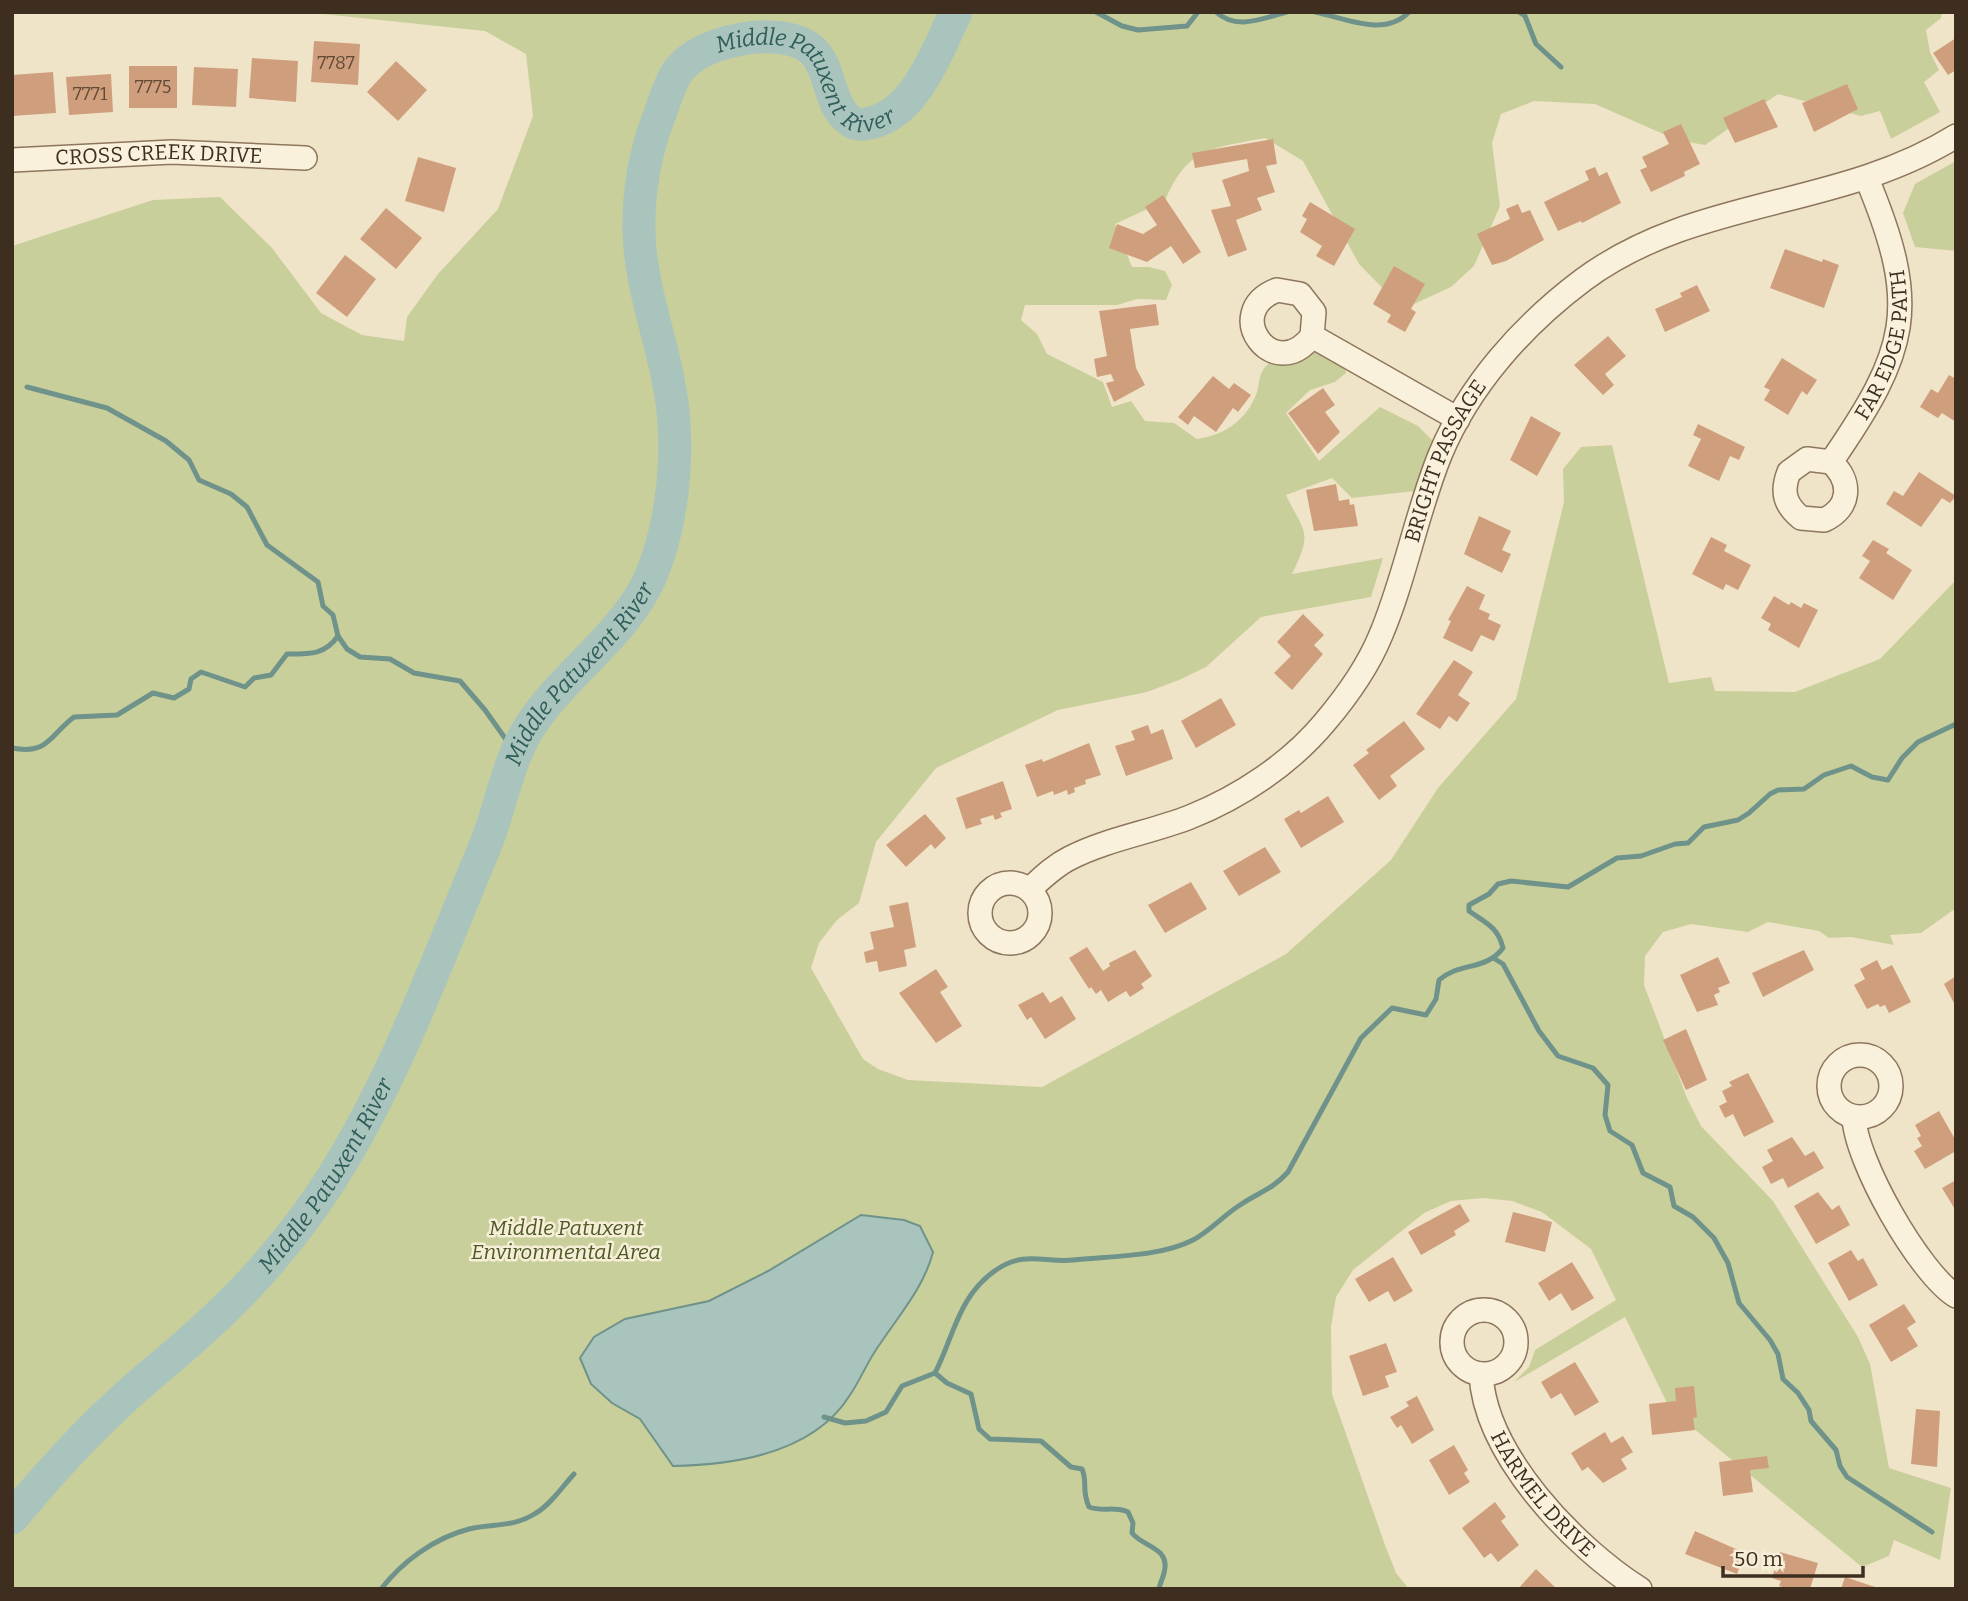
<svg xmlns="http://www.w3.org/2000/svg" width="1968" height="1601" font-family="Bitter,serif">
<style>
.green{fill:#c9cf9b}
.water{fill:#a9c4bc;stroke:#6f938a;stroke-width:2}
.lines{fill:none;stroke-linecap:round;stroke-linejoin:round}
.stream{stroke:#6f938a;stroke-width:5}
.river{stroke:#a9c4bc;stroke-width:33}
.building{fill:#cf9f7d}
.minor-casing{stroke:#8d765c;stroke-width:26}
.minor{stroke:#faf1dc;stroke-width:23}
.labels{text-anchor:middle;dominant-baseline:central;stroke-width:5;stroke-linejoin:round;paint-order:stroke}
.number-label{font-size:18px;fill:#624a37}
.street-label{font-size:21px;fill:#3d2e20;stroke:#f7eed8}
.park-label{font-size:21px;font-style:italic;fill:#4d5a26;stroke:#f7eed8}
.water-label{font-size:23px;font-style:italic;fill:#2f5d5a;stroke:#f7eed8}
</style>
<rect width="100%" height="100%" fill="#f0e4c8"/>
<g class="green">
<path d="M304,12H1942L1941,18L1926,30L1930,52L1939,70L1924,82L1940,112L1891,139L1880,111L1861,116L1778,94L1705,145L1677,140L1595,104L1534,101L1501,114L1492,143L1500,206L1474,266L1451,287L1403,309L1359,264L1303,161L1265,138C1213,148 1187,147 1165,201L1115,224L1132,267H1149L1165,271L1172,285L1166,300L1137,299L1117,305H1025L1021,320L1037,334L1047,354L1103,382L1112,407L1131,401L1145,421L1174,423L1197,439C1225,435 1247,420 1257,392C1259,385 1259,376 1263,370C1274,350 1326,349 1343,360L1346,373L1335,382L1310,390L1286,413L1319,461L1380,407L1418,426L1435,443L1424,490L1352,498L1332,478L1286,495C1305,534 1313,531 1292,574L1383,558L1371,597L1261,617L1206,667L1179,680L1147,692L1058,710L936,768L876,842L859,903L837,920L819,943L811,968L863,1059L878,1069L908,1080L1042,1087L1286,954L1391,860L1438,788L1516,699L1564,502L1563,469L1581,447L1612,445L1669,683L1711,677L1715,691L1795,692L1880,659L1956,580V908L1921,933L1890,935L1894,945L1851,937L1829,938L1819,931L1768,922L1748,932L1691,924L1663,932L1645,956L1644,985L1687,1098L1701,1126L1773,1201L1858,1337L1870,1364L1889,1468L1951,1488L1940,1560L1894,1540L1889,1556L1862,1567L1670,1409L1625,1317L1514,1382L1529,1367L1535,1350L1616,1300L1591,1249L1542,1212L1512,1201L1483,1198L1451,1201L1424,1213L1353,1270L1336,1297L1331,1327L1332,1394L1385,1545L1396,1573L1409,1589H12V246L153,200L220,197L272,248L321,313L362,335L404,341L407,317L438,274L498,209L533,116L526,54L485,31Z"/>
<polygon points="1956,161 1956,251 1915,247 1903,213 1915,184"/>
</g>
<path class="water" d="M861,1215L904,1220L920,1226L933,1252C924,1287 900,1314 880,1344C868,1360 861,1379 850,1395C814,1453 735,1465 673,1466L640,1419L612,1403L591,1384L580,1358L594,1337L625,1319L709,1301L768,1271Z"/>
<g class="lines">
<g class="stream">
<polyline points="1096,12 1122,26 1138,30 1187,26 1198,12"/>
<path d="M1216,12C1237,31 1263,18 1287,12"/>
<path d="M1315,12C1345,18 1384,38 1409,12"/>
<polyline points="1519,12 1525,16 1536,44 1561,67"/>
<polyline points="27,387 107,408 166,441 189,460 199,480 231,494 247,507 267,545 318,582 323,606 333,615 338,636 347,649 360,657 390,659 414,673 460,681 485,710 517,755"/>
<path d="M12,748C48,755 49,736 74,717L117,715L153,693L174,698L189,689L191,679L201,672L245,687L254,678L271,675L287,654C309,654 325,655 338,636"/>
<polyline points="1495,959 1503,964 1539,1031 1558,1056 1593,1068 1608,1085 1605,1115 1610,1131 1632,1145 1643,1173 1670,1187 1674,1206 1693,1217 1714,1238 1728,1263 1739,1303 1770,1340 1778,1354 1783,1379 1798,1393 1809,1410 1811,1421 1836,1450 1840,1466 1847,1477 1932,1532"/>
<path d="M935,1373L947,1383L971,1394L979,1429L990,1439L1041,1441L1071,1467L1082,1469C1088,1483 1081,1489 1089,1507C1102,1512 1116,1506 1128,1512L1133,1523L1132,1533C1144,1548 1171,1547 1164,1573C1163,1578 1160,1583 1159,1589"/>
<path d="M824,1417L845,1423L866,1421L886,1412L902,1386L935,1373C954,1336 958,1296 996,1270C1025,1250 1045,1263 1073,1260C1110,1256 1160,1257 1193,1240C1210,1231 1224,1215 1240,1205C1259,1192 1272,1190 1288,1172L1361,1038L1392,1008L1426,1015L1436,999L1439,980C1459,962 1486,971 1503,948C1498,927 1486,923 1469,911V905L1489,894L1498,884L1511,881L1568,887L1617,858L1641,856L1675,844L1688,843L1704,827L1738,820L1749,813L1770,794L1778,790L1804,789L1824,775L1851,766L1872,777L1888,780L1902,758L1918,742L1956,724"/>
<path d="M381,1589C402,1562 434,1538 469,1529C493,1523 513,1528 536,1513C551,1504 562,1487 574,1474"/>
</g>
<path class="river" id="s1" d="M12,1518C45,1478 80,1439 118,1404C143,1380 171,1359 197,1335C248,1290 295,1236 332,1178C397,1075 437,960 484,849C500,811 506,767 527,731C561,675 623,638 650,578C670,532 677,474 674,425C671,359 640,296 639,231C638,194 645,153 658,119C664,104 669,84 678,71C693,52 719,43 742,39C762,35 795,35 812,50C830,67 828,96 843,114C852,124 857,126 870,123C916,114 938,49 956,12"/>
</g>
<g class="building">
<polygon points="1956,38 1956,70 1948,75 1933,53"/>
<polygon points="314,41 360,44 358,85 311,82"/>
<polygon points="252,58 298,61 296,102 249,98"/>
<polygon points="396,61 427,90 398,121 367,92"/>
<rect x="129" y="66" width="48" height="42"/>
<polygon points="194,67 238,69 236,107 192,105"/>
<polygon points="53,72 56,113 12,116 12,75"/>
<polygon points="111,74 113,112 69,115 66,77"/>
<polygon points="1847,84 1858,109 1814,132 1802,103"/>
<polygon points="1764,99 1778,127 1735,143 1723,118"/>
<polygon points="1681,124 1700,164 1684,172 1685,176 1651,192 1640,170 1647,167 1642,157 1669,144 1663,132"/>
<polygon points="1273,139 1277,164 1266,166 1275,192 1257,198 1262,210 1236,220 1247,250 1228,257 1211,210 1231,206 1222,180 1249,171 1247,159 1195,168 1192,153"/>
<polygon points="418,157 456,168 444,212 405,201"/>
<polygon points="1595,167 1599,176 1607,172 1621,203 1582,223 1581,221 1558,231 1544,202 1589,180 1585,171"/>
<polygon points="1163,195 1201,252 1183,264 1171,246 1147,262 1109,248 1117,224 1143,234 1157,225 1145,207"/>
<polygon points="1310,202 1355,229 1334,266 1316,256 1322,246 1300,232 1307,219 1302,216"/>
<polygon points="1518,204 1522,213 1530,210 1544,240 1506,261 1492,265 1477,234 1510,219 1506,209"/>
<polygon points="386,208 422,238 396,269 360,239"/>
<polygon points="1785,249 1822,262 1823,259 1839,265 1824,308 1770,288"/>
<polygon points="345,255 376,279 347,317 316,293"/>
<polygon points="1394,266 1425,284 1411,309 1416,312 1405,332 1387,322 1391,315 1373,304"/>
<polygon points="1697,285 1710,311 1665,332 1655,309 1682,297 1680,293"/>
<polygon points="1156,304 1159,325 1130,329 1136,368 1145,385 1114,402 1106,383 1114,381 1111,374 1097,377 1094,359 1107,356 1099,311"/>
<polygon points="1608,336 1626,356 1605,374 1614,385 1603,395 1574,365"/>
<polygon points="1782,358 1817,380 1807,395 1802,391 1788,415 1764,400 1770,390 1764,387"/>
<polygon points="1949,375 1956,379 1956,422 1942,413 1938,418 1920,407 1931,389 1938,393"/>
<polygon points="1213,376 1229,389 1234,383 1251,395 1238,412 1233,408 1216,432 1194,416 1188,425 1178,417"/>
<polygon points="1323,388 1335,405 1325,412 1340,432 1318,454 1288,413"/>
<polygon points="1531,416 1561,433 1537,476 1510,460"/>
<polygon points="1698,424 1745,447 1739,460 1730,456 1719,481 1688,466 1701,439 1693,435"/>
<polygon points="1919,472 1956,496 1950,503 1942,498 1921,527 1886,504 1894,491 1903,496"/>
<polygon points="1336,484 1339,501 1349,499 1350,505 1354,504 1358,526 1314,531 1306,490"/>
<polygon points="1479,516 1511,531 1502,550 1511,554 1502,573 1464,554"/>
<polygon points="1711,537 1727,545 1724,551 1751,565 1738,590 1726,584 1723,590 1692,574"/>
<polygon points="1873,540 1889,549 1886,553 1912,570 1893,600 1859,578 1870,561 1862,556"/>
<polygon points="1467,586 1485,595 1479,609 1490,614 1488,619 1501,625 1494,641 1481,635 1472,652 1443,638 1451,621 1448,620"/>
<polygon points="1774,596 1789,605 1791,602 1801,608 1804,603 1818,610 1799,648 1768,630 1771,624 1761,618"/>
<polygon points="1303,614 1324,635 1314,645 1323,654 1292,690 1274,673 1291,656 1277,642"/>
<polygon points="1454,660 1473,672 1458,695 1470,703 1457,722 1449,716 1440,729 1416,714"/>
<polygon points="1221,698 1236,725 1196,748 1181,721"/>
<polygon points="1404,721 1425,749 1390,776 1397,786 1379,800 1353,765 1369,753 1366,750"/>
<polygon points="1148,725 1151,734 1163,729 1173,759 1126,776 1115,746 1135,740 1131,731"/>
<polygon points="1089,743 1101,775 1085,780 1086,784 1074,788 1075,792 1068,795 1067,790 1054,795 1053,791 1037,797 1025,765 1042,759 1043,762"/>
<polygon points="1003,781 1012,809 1000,813 1002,817 995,820 993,815 980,819 982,824 966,829 956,798"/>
<polygon points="1328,796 1344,822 1301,848 1284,819 1299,810 1301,813"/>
<polygon points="925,814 946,838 935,849 931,844 906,867 886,845"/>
<polygon points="1265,847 1281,872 1239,896 1223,871"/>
<polygon points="1191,882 1207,909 1165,933 1148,905"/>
<polygon points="908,902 916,947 904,950 907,966 879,972 877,961 866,963 864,952 874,949 870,932 894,927 889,906"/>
<polygon points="1087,947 1103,971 1110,966 1109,963 1135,950 1152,976 1141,984 1144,988 1130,997 1126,991 1108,1002 1101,990 1096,994 1091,987 1089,989 1069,958"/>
<polygon points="1804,950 1814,970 1763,997 1752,973"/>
<polygon points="1718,957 1730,983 1718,988 1720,992 1714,995 1718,1005 1697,1012 1680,975"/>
<polygon points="1877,960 1882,970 1892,965 1911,1002 1889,1013 1885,1005 1880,1007 1878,1004 1867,1009 1854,985 1865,979 1860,969"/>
<polygon points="936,969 948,987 940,992 962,1026 936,1043 899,993"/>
<polygon points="1956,976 1956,1007 1944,984"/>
<polygon points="1043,992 1050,1003 1062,996 1076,1019 1045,1039 1031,1017 1027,1020 1018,1005"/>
<polygon points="1686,1029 1707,1080 1686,1090 1663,1040"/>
<polygon points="1748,1073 1774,1122 1744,1137 1733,1114 1725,1118 1719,1106 1727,1102 1722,1091 1732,1086 1729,1082"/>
<polygon points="1939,1111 1956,1141 1956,1151 1925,1169 1914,1151 1922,1146 1917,1138 1921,1136 1915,1125"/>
<polygon points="1792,1137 1805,1156 1814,1151 1824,1168 1788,1188 1783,1178 1771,1184 1762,1167 1773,1161 1767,1150"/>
<polygon points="1956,1180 1956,1211 1942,1188"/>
<polygon points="1818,1192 1832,1210 1839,1205 1850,1225 1816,1244 1794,1206"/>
<polygon points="1460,1204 1470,1221 1454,1231 1456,1235 1421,1255 1408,1232"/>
<polygon points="1513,1212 1552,1222 1545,1252 1505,1242"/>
<polygon points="1851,1250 1858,1261 1863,1258 1878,1285 1849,1301 1828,1263"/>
<polygon points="1393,1257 1413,1291 1394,1302 1388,1291 1369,1302 1355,1279"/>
<polygon points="1572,1262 1594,1298 1572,1311 1561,1293 1549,1301 1538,1283"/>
<polygon points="1904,1304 1916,1322 1907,1328 1918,1346 1891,1362 1869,1325"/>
<polygon points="1386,1343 1397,1372 1385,1376 1389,1387 1363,1396 1349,1356"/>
<polygon points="1575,1362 1599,1402 1575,1416 1561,1393 1551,1399 1541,1382"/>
<polygon points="1694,1386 1697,1417 1693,1418 1695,1430 1652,1435 1649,1404 1676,1401 1675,1388"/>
<polygon points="1417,1396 1434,1430 1412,1444 1401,1425 1397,1428 1390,1417 1409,1406 1406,1402"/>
<polygon points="1916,1409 1940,1411 1937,1467 1911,1464"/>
<polygon points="1605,1432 1611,1443 1623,1436 1633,1452 1621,1459 1627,1469 1603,1483 1588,1467 1582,1471 1571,1453"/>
<polygon points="1454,1445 1468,1470 1464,1473 1470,1482 1449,1495 1429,1460"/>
<polygon points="1767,1456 1769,1468 1750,1470 1753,1492 1723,1496 1719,1462"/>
<polygon points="1495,1502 1506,1517 1501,1521 1519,1545 1498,1562 1491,1553 1484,1558 1462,1528"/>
<polygon points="1695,1531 1745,1553 1737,1574 1685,1554"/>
<polygon points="1780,1552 1818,1563 1810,1589 1790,1589 1779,1586 1781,1581 1772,1578"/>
<polygon points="1536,1569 1557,1589 1518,1589"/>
<polygon points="1845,1577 1878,1588 1878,1589 1841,1589"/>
</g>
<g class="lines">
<g class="minor-casing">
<g id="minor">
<path id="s2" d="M12,160L172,152L305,158"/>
<path d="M1312,336C1274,386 1220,312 1277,290L1300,294L1314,312L1312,336L1458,419"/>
<path id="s3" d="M1831,462C1852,481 1851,508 1824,520L1801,518C1785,505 1781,492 1789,472L1807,459L1831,462C1908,350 1921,308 1867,179"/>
<circle cx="1010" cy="913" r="30"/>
<path id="s4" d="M1030,889C1042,878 1054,866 1070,858C1107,839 1152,832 1190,817C1240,797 1290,764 1325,722C1347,696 1367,668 1380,637C1405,579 1416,514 1440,455C1469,385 1523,325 1583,280C1696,196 1837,210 1956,136"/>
<circle cx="1860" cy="1086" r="31"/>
<path d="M1854,1117C1855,1160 1919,1273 1956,1296"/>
<circle cx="1484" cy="1342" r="32"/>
<path id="s5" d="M1481,1374C1485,1455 1574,1547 1640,1589"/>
</g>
</g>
<use href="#minor" class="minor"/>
</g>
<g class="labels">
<g class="number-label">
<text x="336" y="63">7787</text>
<text x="153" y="87">7775</text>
<text x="90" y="94">7771</text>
</g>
<g class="street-label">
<text stroke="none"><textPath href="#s2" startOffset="147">CROSS CREEK DRIVE</textPath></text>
<text stroke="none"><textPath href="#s3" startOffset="324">FAR EDGE PATH</textPath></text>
<text stroke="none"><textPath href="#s4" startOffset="634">BRIGHT PASSAGE</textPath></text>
<text stroke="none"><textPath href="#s5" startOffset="138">HARMEL DRIVE</textPath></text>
</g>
<g class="park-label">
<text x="566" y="1228">Middle Patuxent<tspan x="566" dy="24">Environmental Area</tspan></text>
</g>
<g class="water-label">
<text stroke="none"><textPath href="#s1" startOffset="1834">Middle Patuxent River</textPath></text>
<text stroke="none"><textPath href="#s1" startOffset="1034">Middle Patuxent River</textPath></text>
<text stroke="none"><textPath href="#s1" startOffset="467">Middle Patuxent River</textPath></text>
</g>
</g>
<rect width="1968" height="1601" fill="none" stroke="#3d2e20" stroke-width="28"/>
<path d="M1723 1566v10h140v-10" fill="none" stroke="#3d2e20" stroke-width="3.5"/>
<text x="1734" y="1566" font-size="21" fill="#3d2e20" stroke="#f7eed8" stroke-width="5" paint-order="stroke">50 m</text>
</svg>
